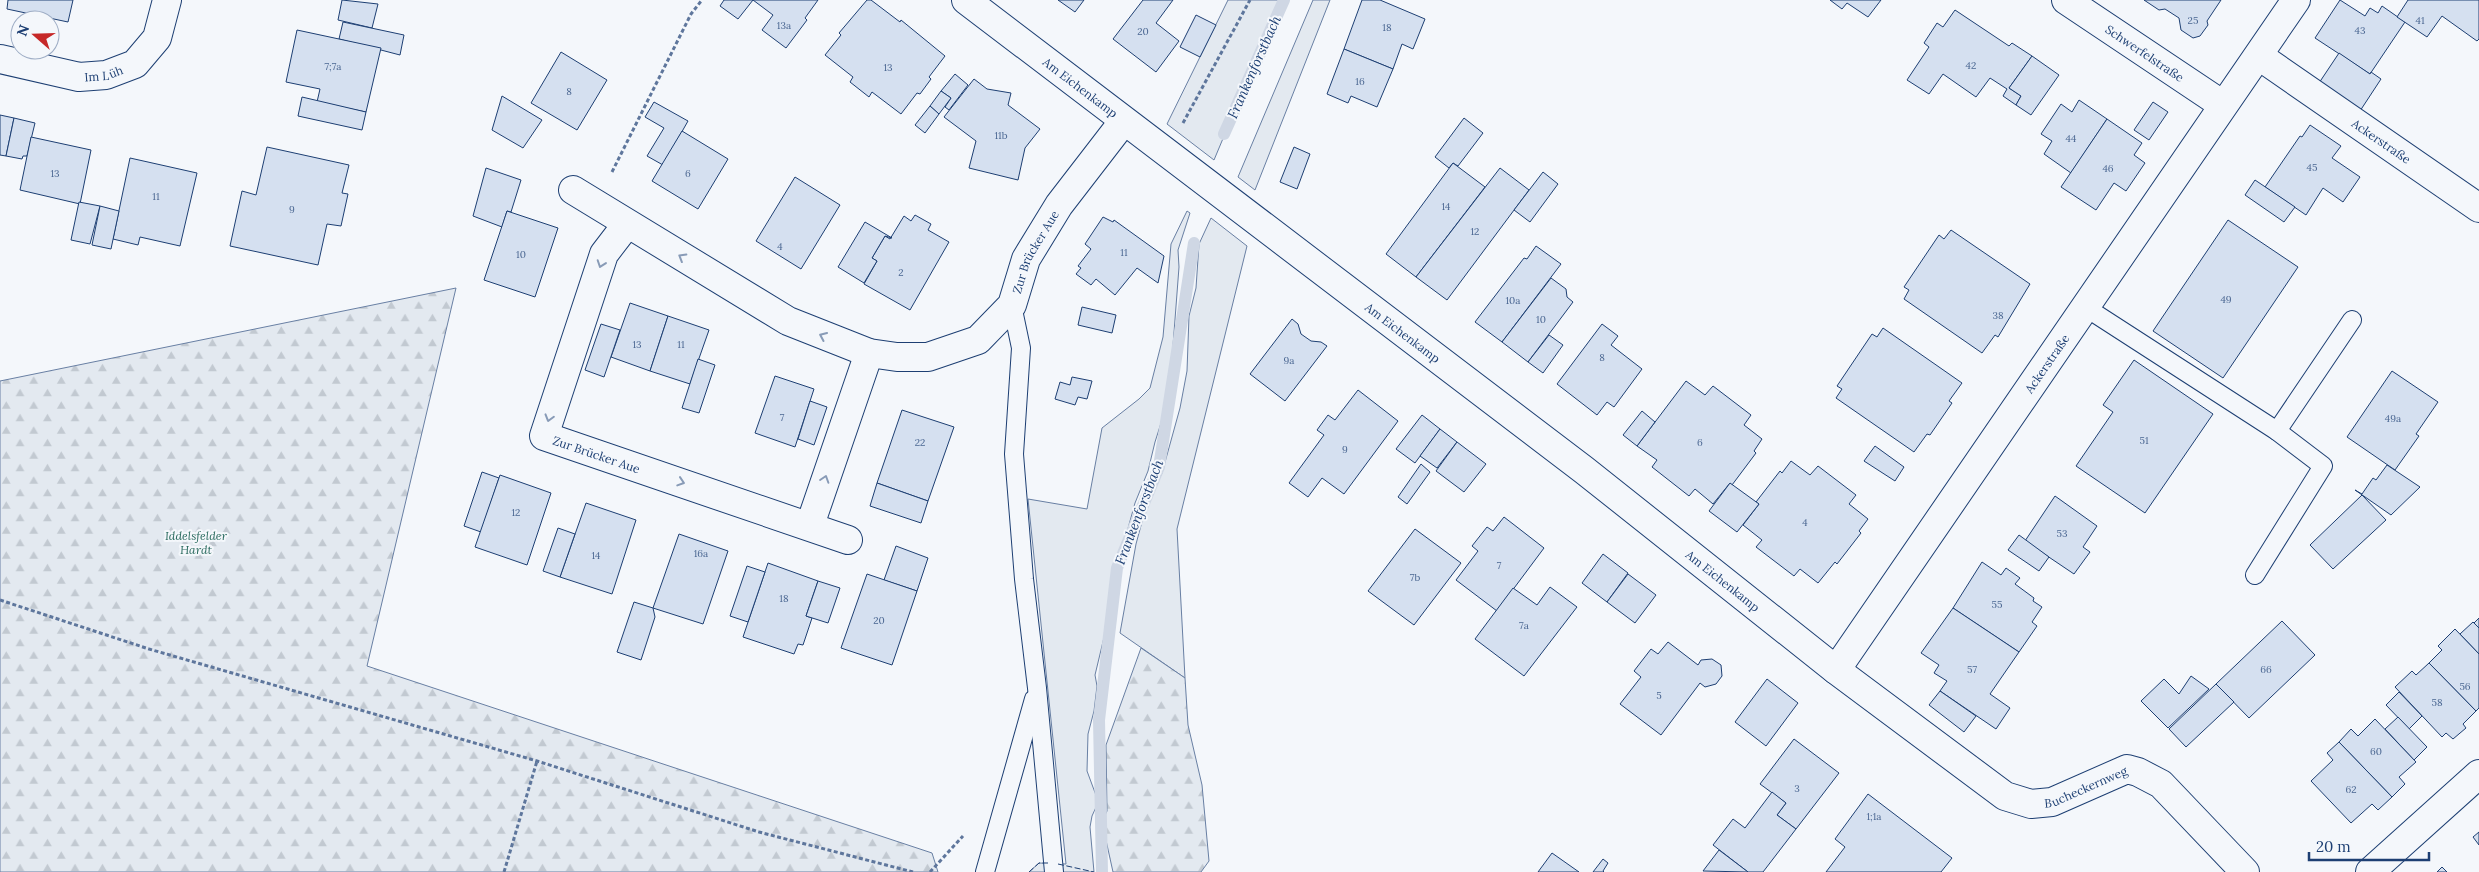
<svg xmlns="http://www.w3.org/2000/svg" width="2479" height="872" font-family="Lora,serif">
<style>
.green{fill:#e3e9f0;stroke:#687fa3}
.forest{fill:url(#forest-firs);stroke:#687fa3}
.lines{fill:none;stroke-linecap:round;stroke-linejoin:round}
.stream{stroke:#cfd7e4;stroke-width:12}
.building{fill:#d5e0f0;stroke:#1d3f73}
.service-casing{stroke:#1d3f73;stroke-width:20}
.minor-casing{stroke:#1d3f73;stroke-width:30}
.path{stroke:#5e769c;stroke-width:3;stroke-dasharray:4 2.5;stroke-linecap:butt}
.service{stroke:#f4f7fb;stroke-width:18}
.minor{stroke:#f4f7fb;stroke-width:28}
.fence{stroke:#1d3f73;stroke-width:1;stroke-dasharray:6 2.5;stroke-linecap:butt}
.oneway{stroke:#889bb7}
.labels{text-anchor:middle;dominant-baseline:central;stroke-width:4;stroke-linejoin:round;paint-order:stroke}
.number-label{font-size:10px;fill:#4b6792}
.street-label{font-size:12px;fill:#1d3f73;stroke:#f4f7fb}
.park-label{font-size:12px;font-style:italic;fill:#2c6c60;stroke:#f4f7fb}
.water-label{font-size:14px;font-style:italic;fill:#1d3f73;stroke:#f4f7fb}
</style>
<defs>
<pattern id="forest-firs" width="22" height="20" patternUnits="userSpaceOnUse" patternTransform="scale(1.25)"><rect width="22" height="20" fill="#e3e9f0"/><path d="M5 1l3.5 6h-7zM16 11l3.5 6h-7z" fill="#c2c9d1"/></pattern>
</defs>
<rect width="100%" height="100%" fill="#f4f7fb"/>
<g class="green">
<polygon points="1228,0 1281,0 1214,160 1167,124"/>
<polygon points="1313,0 1330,0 1255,190 1238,177"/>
<polygon points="1187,211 1190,213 1178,250 1179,267 1169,398 1155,442 1148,471 1135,503 1109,597 1112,604 1095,675 1097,686 1094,711 1088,734 1087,771 1097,798 1097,805 1092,816 1090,827 1094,872 1029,872 1039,863 1066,864 1028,499 1087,509 1102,428 1139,399 1150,388 1163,337 1171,244"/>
<polygon points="1211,218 1247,246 1177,529 1185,678 1120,633 1136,544 1146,507 1162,473 1180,408 1187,371 1189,316 1196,288 1199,244"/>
</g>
<g class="forest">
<polygon points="456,288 367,666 932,853 938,872 0,872 0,381"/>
<polygon points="1141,648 1185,678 1188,725 1202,785 1209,861 1201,872 1113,872 1102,822 1107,811 1106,745"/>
</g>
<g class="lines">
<g class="stream">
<polyline points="1224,134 1284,0"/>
<polyline points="1102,872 1099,720 1117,568 1159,467 1194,243"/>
</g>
</g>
<g class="building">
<polygon points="8,0 73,0 68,22 7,9"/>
<polygon points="342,0 378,4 372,28 338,20"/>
<polygon points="724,0 753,0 738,19 720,6"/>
<polygon points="753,0 818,0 805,18 807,20 786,48 762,30 773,15"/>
<polygon points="867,0 871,0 900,22 901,20 945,56 929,77 931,79 920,94 917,93 901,114 872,92 869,97 850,82 853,77 825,55 841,35 839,33"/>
<polygon points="1058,0 1084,0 1075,12"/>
<polygon points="1143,0 1173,0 1156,23 1179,41 1156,72 1113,39"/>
<polygon points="1362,0 1380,0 1425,19 1413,49 1402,44 1393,69 1344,49"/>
<polygon points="1830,0 1881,0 1868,17 1847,3 1842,9"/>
<polygon points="2144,0 2221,0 2207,21 2208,25 2200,36 2193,38 2181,30 2179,18 2165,9 2159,10"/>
<polygon points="2340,0 2365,16 2370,8 2378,13 2382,6 2405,22 2370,74 2315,38"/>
<polygon points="2408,0 2479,0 2479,39 2477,41 2442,16 2427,37 2397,17"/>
<polygon points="1955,10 2009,46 2012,43 2032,56 2009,88 2021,96 2016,105 2003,96 2007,89 1990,78 1976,97 1943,74 1929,94 1907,80 1929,47 1924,43 1937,23 1943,27"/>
<polygon points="1196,15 1216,25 1200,57 1180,47"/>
<polygon points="343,22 404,35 400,55 339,39"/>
<polygon points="297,30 381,48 366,112 317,102 320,89 286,82"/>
<polygon points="1344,49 1393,69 1377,107 1351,96 1348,103 1327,94"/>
<polygon points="561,52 607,80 577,130 531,103"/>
<polygon points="2339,53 2370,74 2371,72 2381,79 2360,111 2319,83"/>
<polygon points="2032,56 2059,75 2031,115 2016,105 2021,96 2009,88"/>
<polygon points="955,74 968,85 949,110 945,107 951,98 941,91"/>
<polygon points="974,79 987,89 1011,93 1008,105 1040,129 1025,148 1018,180 969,168 976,141 944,117"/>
<polygon points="941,91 951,98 939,114 930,106"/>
<polygon points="502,96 542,120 523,148 492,130"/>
<polygon points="302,97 366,112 362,130 298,116"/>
<polygon points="2079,100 2107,119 2071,173 2044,154 2052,141 2041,134 2061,104 2072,112"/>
<polygon points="654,102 688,121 663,165 647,156 664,128 645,117"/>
<polygon points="2153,102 2168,112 2149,140 2134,130"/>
<polygon points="930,106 939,114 925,133 915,125"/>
<polygon points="0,115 14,118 6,156 0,155"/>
<polygon points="14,118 35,123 27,156 23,156 22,159 6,156"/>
<polygon points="1464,118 1483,133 1458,166 1453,163 1449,168 1435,157"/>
<polygon points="2107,119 2142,143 2134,155 2145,163 2126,191 2114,183 2096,210 2061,187"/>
<polygon points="2310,125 2341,146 2332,158 2360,177 2343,202 2323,188 2306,215 2265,187 2300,136 2302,137"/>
<polygon points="682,131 728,159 698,209 652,181"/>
<polygon points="31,137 91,150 80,204 20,190"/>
<polygon points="267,147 349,165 342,193 348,194 341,226 327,224 318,265 230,246 242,191 256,195"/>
<polygon points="1294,147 1310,154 1297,189 1280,182"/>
<polygon points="130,158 197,173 180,246 140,237 138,245 113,239"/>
<polygon points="1453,163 1485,187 1416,277 1386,254"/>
<polygon points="486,168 521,180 511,212 507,211 502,227 473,216"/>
<polygon points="1500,168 1529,190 1447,300 1416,277"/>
<polygon points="1543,172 1558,184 1530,222 1514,210"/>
<polygon points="795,177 840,205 801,269 756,241"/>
<polygon points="2255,180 2295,207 2284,222 2245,195"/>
<polygon points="79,202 100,206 90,244 71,240"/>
<polygon points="100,206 119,211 111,249 92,245"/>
<polygon points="507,211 558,228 535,297 484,280"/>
<polygon points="915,215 931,224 928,230 949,242 910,310 864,284 877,261 872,258 885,236 890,239 904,216 911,221"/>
<polygon points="1103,217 1113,222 1114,220 1164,256 1158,283 1137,268 1115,295 1096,279 1091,285 1076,274 1081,268 1078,266 1091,249 1085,244"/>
<polygon points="2228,220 2298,267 2223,378 2153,331"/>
<polygon points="865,222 892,238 885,236 872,258 877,261 864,283 838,267"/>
<polygon points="1951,230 2030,284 1998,337 1995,335 1982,353 1904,299 1909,290 1904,287 1939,235 1944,239"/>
<polygon points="1536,246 1561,264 1502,342 1475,322 1524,258 1527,259"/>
<polygon points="1551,278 1566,289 1567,297 1573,302 1528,362 1502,342"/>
<polygon points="630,303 668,316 650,371 611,357"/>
<polygon points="1082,307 1116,315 1112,333 1078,325"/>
<polygon points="668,316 709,330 690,384 650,371"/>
<polygon points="1292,319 1298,324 1301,334 1311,341 1321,342 1327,346 1285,401 1250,374"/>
<polygon points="601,324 620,330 604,377 585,370"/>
<polygon points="1602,324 1618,336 1611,345 1642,369 1614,407 1607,402 1597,415 1557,384"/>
<polygon points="1883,328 1962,383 1949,401 1952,403 1930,435 1927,434 1914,452 1836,398 1842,389 1837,386 1872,334 1877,337"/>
<polygon points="1549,335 1563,345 1543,373 1528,362"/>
<polygon points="698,359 715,365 699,413 682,408"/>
<polygon points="2134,360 2213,414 2145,513 2076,466 2113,412 2103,405"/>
<polygon points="2392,371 2438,402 2416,434 2419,436 2395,470 2347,437"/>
<polygon points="775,376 814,389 795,447 755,433"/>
<polygon points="1072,377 1092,381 1087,399 1078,397 1075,405 1055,399 1060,382 1070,385"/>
<polygon points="1686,381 1705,395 1713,386 1751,415 1744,425 1762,439 1754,451 1756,453 1732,485 1730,483 1713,504 1695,489 1689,496 1652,467 1657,460 1637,446"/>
<polygon points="1358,390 1398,421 1344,494 1322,478 1308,497 1289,483 1324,435 1317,430 1328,415 1335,420"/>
<polygon points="810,401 827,407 814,445 798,439"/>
<polygon points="902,410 954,427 928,501 877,483"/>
<polygon points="1642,411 1655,422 1637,446 1623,435"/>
<polygon points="1422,415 1440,429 1415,463 1396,449"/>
<polygon points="1440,429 1457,442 1437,468 1420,456"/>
<polygon points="1457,442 1486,464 1464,492 1436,471"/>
<polygon points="1875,446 1904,467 1895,481 1864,461"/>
<polygon points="1791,461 1810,475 1818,466 1856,495 1849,504 1868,519 1859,531 1861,533 1837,564 1835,562 1818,583 1800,569 1794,576 1756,547 1762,540 1743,525 1759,504 1756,502 1780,471 1782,473"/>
<polygon points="1421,464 1430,472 1407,504 1398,497"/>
<polygon points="2387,465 2420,487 2391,515 2355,490 2362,494 2373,478 2376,480"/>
<polygon points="482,472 499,478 481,532 464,526"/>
<polygon points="500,475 551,493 527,565 475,547"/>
<polygon points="877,483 928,501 921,523 870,506"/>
<polygon points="1730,483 1759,504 1737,532 1709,511"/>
<polygon points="2362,495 2386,520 2333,569 2310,545"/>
<polygon points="2055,496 2097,526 2083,547 2090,552 2074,574 2025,541"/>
<polygon points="586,503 636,520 612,594 560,577"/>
<polygon points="1504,517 1544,548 1497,611 1456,580 1478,551 1472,546 1487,527 1493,531"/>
<polygon points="558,528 575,534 560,577 543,571"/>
<polygon points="1415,529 1461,563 1414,625 1368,591"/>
<polygon points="679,534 728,551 703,624 653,608"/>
<polygon points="2019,535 2049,557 2039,571 2008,550"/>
<polygon points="896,546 928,558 917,591 884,580"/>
<polygon points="1603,554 1628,573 1607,602 1582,583"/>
<polygon points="1982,562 2001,575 2006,568 2020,578 2015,584 2034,598 2033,601 2042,607 2032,622 2037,626 2019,652 1953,608"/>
<polygon points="768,563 818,581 806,616 812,618 803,645 798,644 794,654 743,637"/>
<polygon points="747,566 765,572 748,622 730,616"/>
<polygon points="867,574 917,591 892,665 841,648"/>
<polygon points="1628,574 1656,595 1635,623 1607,602"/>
<polygon points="818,581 840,588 828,623 806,616"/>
<polygon points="1550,587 1577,607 1524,676 1475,639 1513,588 1537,605"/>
<polygon points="634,602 653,608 655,617 641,660 617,652"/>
<polygon points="1953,608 2019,652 1990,694 2010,708 1996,729 1940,691 1947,681 1934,673 1939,665 1921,653"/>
<polygon points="2479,618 2479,628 2474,623"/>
<polygon points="2282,621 2315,655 2249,718 2216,684"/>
<polygon points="2473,622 2479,628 2479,654 2460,634"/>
<polygon points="2455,629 2479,654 2479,708 2476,711 2429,663 2442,650 2438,646"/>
<polygon points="1668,642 1698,665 1701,660 1712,659 1721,665 1722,676 1716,684 1705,687 1700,683 1661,735 1620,704 1641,677 1634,671 1651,649 1658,654"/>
<polygon points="2429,663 2476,711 2463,724 2466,728 2453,739 2446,733 2442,737 2395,687 2412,671 2416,675"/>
<polygon points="2191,676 2209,689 2168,728 2141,701 2164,679 2179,694"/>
<polygon points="1767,679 1798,703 1766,746 1735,722"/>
<polygon points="2216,684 2234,702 2186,747 2169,729"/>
<polygon points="1940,691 1976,716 1964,732 1929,705"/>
<polygon points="2399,692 2422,716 2409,729 2386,705"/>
<polygon points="2398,717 2427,747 2414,760 2385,729"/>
<polygon points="2375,719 2416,762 2399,777 2405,784 2392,797 2339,742 2351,729 2358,736"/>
<polygon points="1794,739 1839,773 1796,829 1777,815 1786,803 1760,784"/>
<polygon points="2339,742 2392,797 2378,810 2372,804 2351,823 2311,781 2333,760 2327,753"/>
<polygon points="1772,792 1786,803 1777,815 1796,829 1763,872 1748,872 1713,845 1733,819 1745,828"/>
<polygon points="1868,794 1952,858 1941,872 1826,872 1845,847 1835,839"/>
<polygon points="2479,832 2479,845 2473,837"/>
<polygon points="1719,850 1748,872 1703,871"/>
<polygon points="1552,853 1579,872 1538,872"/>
<polygon points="1603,859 1608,863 1603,871 1604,872 1593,872"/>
<polygon points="2442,867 2447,872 2437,872"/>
</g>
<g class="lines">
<g class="service-casing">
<g id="service">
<polyline points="1012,305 1021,348 1014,454 1024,579 1037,688 1054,872"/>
<polyline points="2085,307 2277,431"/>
<polyline points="2255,575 2323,466 2277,431 2352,320"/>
<polyline points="985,872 1034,699"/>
</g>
</g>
<g class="minor-casing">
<g id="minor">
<path id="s1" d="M966,0L1584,470L1836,670L2005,796L2031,804L2052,802L2127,769L2138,772L2161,784L2245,872"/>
<path id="s2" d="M2066,0L2223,105"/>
<path id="s3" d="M2259,56L2479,208"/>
<path id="s4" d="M0,59L79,77L106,75L135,64L157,38L167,0"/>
<path id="s5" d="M573,190L788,321L869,353L897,357H928L978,340L1012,305L1026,259L1059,205L1123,122"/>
<path id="s6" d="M627,224L604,254L544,436L848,540"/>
<polyline points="810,525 869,353"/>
<path id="s7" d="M1836,670L2296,0"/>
<polyline points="2370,872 2479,774"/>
</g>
</g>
<g class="path">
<polyline points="1183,123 1250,0"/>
<polyline points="612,172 691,14 702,0"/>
<polyline points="0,600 149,649 537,761 759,832 913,872"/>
<polyline points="504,872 537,761"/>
<polyline points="930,872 963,836"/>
</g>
<use href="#service" class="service"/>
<use href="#minor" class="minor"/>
<g class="fence">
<polyline points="1058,864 1094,872"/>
<polyline points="1029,872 1039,863 1048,863"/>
</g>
</g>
<defs><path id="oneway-chevron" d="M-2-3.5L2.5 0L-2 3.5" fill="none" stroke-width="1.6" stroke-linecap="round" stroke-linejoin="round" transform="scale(1.25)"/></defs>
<g class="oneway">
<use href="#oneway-chevron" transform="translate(682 257) rotate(-149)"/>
<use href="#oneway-chevron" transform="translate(601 264) rotate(109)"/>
<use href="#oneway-chevron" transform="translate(823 336) rotate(-156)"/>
<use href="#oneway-chevron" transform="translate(549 418) rotate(106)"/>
<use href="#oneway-chevron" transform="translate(825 479) rotate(-72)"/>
<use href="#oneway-chevron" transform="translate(681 482) rotate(18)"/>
</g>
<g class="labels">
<g class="number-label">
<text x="2193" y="20">25</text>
<text x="2420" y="20">41</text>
<text x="784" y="25">13a</text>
<text x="1387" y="27">18</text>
<text x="2360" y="30">43</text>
<text x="1143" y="31">20</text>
<text x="1971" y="65">42</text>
<text x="333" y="66">7;7a</text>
<text x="888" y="67">13</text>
<text x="1360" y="81">16</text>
<text x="569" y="91">8</text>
<text x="1001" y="135">11b</text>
<text x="2071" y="138">44</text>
<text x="2312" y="167">45</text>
<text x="2108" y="168">46</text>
<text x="55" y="173">13</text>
<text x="688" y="173">6</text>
<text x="156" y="196">11</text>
<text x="1446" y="206">14</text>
<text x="292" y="209">9</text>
<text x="1475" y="231">12</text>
<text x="780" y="246">4</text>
<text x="1124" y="252">11</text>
<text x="521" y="254">10</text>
<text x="901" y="272">2</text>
<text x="2226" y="299">49</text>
<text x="1513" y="300">10a</text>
<text x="1998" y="315">38</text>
<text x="1541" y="319">10</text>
<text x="637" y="344">13</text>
<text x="681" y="344">11</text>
<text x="1602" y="357">8</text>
<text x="1289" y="360">9a</text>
<text x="782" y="417">7</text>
<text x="2393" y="418">49a</text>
<text x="2144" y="440">51</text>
<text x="920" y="442">22</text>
<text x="1700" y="442">6</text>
<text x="1345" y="449">9</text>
<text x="516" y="512">12</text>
<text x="1805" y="522">4</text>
<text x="2062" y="533">53</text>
<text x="701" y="553">16a</text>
<text x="596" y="555">14</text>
<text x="1499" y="565">7</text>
<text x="1415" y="577">7b</text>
<text x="784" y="598">18</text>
<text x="1997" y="604">55</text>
<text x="879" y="620">20</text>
<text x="1524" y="625">7a</text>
<text x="1972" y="669">57</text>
<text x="2266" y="669">66</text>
<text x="2465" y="686">56</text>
<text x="1659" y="695">5</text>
<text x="2437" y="702">58</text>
<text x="2376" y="751">60</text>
<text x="1797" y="788">3</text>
<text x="2351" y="789">62</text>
<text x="1874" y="816">1;1a</text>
</g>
<g class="street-label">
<text stroke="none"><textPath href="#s2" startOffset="95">Schwerfelstraße</textPath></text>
<text stroke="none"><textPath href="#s4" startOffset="106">Im Lüh</textPath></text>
<text stroke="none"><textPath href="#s1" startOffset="144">Am Eichenkamp</textPath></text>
<text stroke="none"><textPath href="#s3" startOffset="149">Ackerstraße</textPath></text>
<text stroke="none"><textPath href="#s5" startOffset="558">Zur Brücker Aue</textPath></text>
<text stroke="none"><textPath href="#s1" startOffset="549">Am Eichenkamp</textPath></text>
<text stroke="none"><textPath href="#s7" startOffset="372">Ackerstraße</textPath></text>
<text stroke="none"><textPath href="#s6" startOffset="285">Zur Brücker Aue</textPath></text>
<text stroke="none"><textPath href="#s1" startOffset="954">Am Eichenkamp</textPath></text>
<text stroke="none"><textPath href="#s1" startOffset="1394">Bucheckernweg</textPath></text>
</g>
<g class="park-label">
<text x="196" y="535">Iddelsfelder<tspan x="196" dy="14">Hardt</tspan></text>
</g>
<g class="water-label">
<text transform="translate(1254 67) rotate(-66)">Frankenforstbach</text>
<text transform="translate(1139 512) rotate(-69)">Frankenforstbach</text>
</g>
</g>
<g transform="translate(35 35) rotate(290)"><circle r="24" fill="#f4f7fb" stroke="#9eadc5"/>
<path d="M0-4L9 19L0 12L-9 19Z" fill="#c62828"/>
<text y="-8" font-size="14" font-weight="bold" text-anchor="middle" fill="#1d3f73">N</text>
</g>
<path d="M2309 852v8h120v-8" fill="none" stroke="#1d3f73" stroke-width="2.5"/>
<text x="2316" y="852" font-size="15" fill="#1d3f73" stroke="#f4f7fb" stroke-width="4" paint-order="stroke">20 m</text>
</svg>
